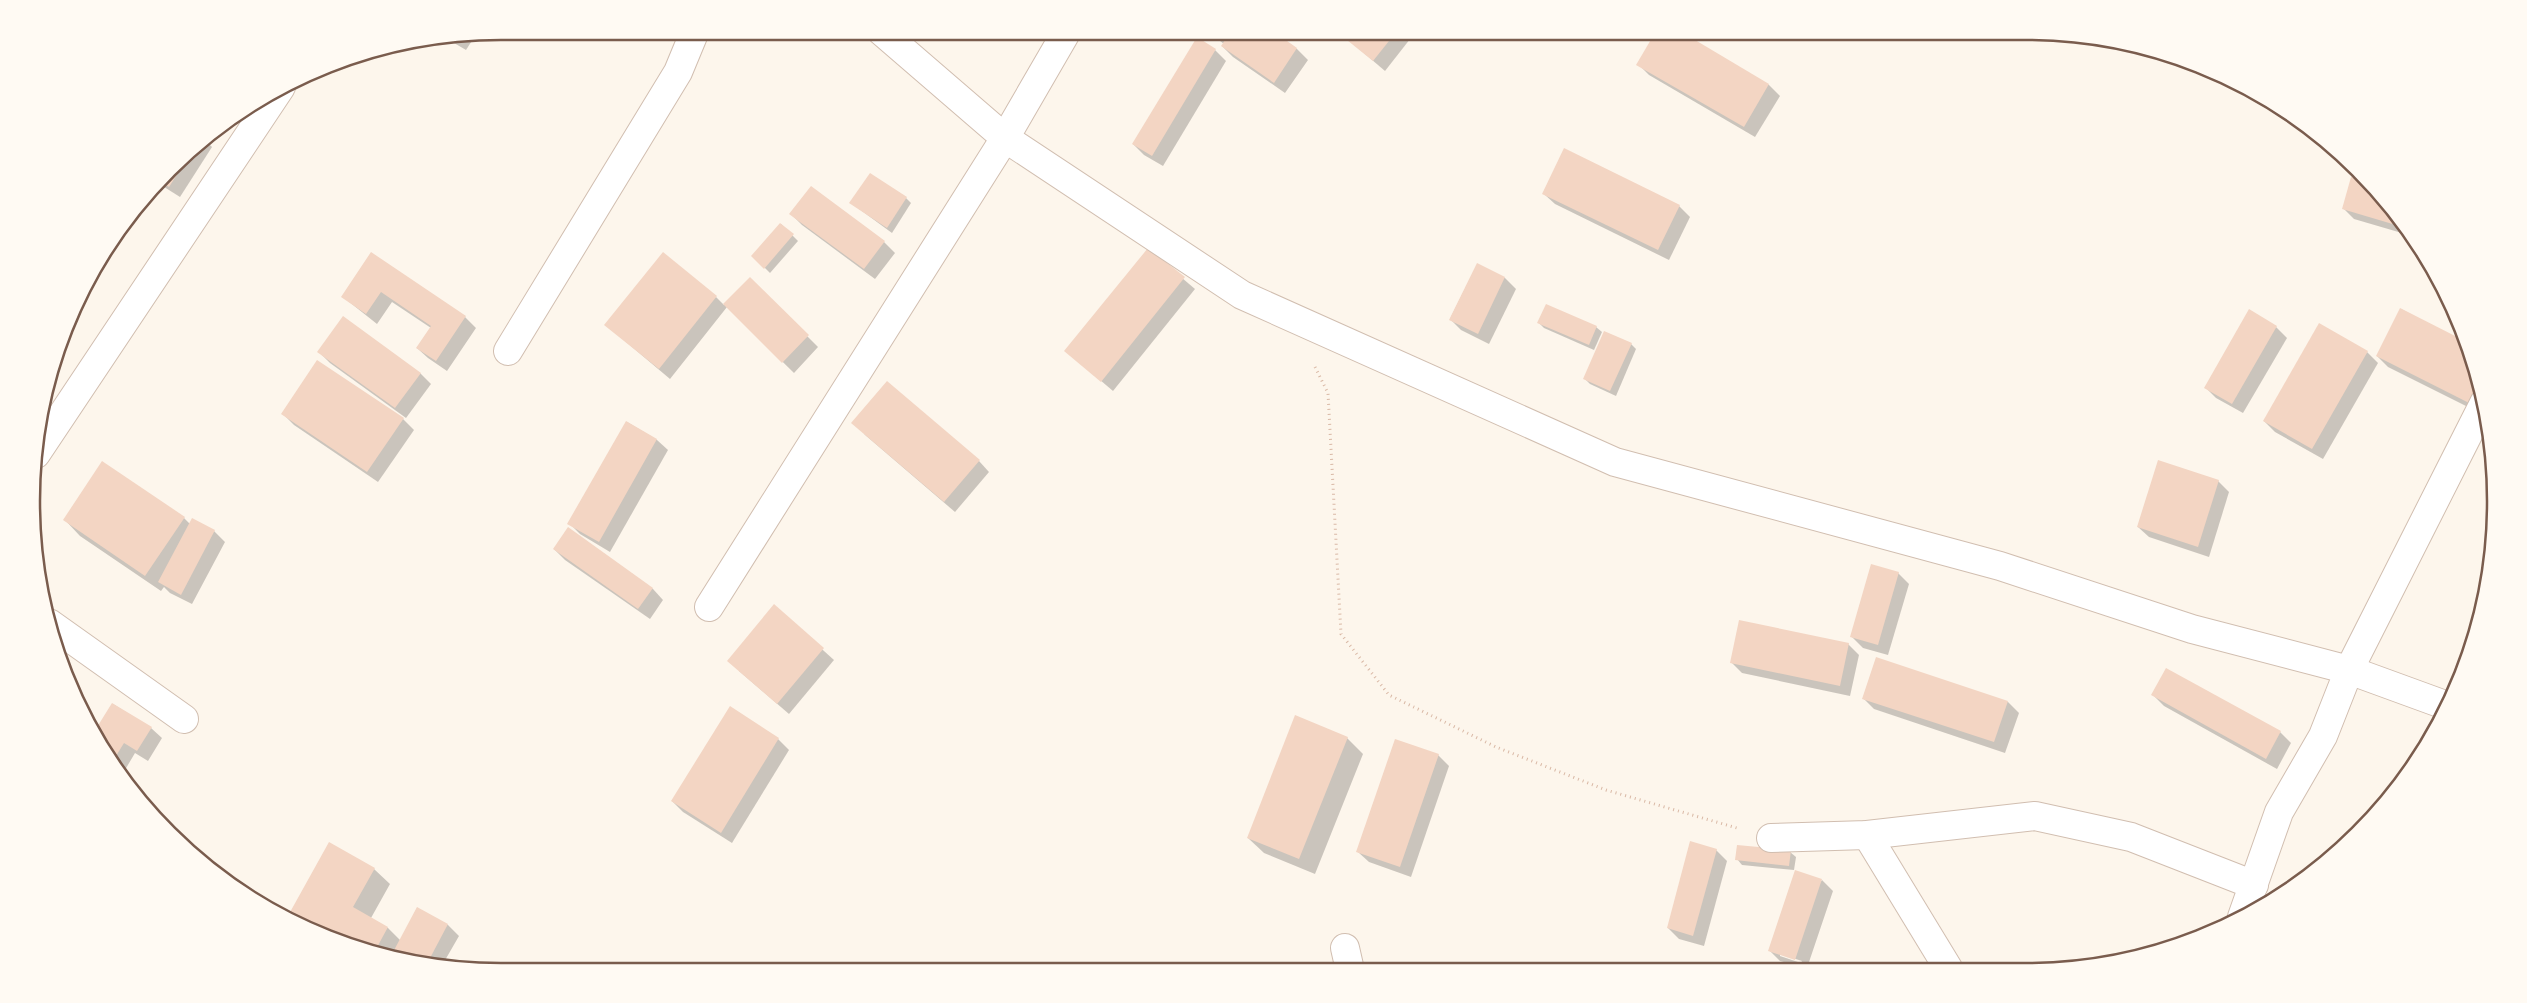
<svg xmlns="http://www.w3.org/2000/svg" width="2527" height="1003" font-family="'IBM Plex Sans',sans-serif">
<style>
.shadow{fill:#0003;fill-rule:evenodd}
.building{fill:#f3d5c3}
.lines{fill:none;stroke-linecap:round;stroke-linejoin:round}
.minor-casing{stroke:#d1beb0;stroke-width:30}
.path{stroke:#d9b8a5;stroke-width:3;stroke-dasharray:1 4;stroke-linecap:butt}
.minor{stroke:#fff;stroke-width:28}
.rim{fill:none;stroke:#7a5c4d;stroke-width:2.5}
</style>
<rect width="100%" height="100%" fill="#fdf6ec"/>
<g class="shadow">
<polygon points="1207,31 1270,31 1297,49 1308,60 1285,93 1233,57 1222,46 1224,44"/>
<polygon points="1348,31 1412,31 1414,34 1385,71 1344,36"/>
<polygon points="1677,31 1769,85 1780,96 1755,137 1649,75 1638,64"/>
<polygon points="475,36 466,50 449,40"/>
<polygon points="1215,50 1226,61 1163,166 1144,155 1133,144"/>
<polygon points="204,139 212,147 180,197 161,185 192,148"/>
<polygon points="2352,179 2369,184 2398,215 2412,236 2354,219 2343,208"/>
<polygon points="1544,194 1679,206 1690,217 1669,260 1555,204"/>
<polygon points="906,198 911,203 892,233 851,203"/>
<polygon points="791,214 884,242 895,253 875,279 802,225"/>
<polygon points="781,224 798,241 770,273 753,256"/>
<polygon points="1148,249 1195,289 1113,391 1066,351"/>
<polygon points="372,254 465,317 476,328 447,371 428,358 417,348 431,328 392,302 377,324 343,297"/>
<polygon points="1477,265 1505,278 1516,289 1489,344 1461,330 1450,319"/>
<polygon points="750,279 818,347 794,373 727,307 670,379 606,325 716,297 724,305"/>
<polygon points="2401,309 2466,343 2480,380 2486,416 2388,367 2377,356"/>
<polygon points="1539,323 1596,327 1602,332 1594,350 1544,328"/>
<polygon points="2319,325 2367,352 2378,363 2323,459 2275,432 2264,421"/>
<polygon points="2276,327 2287,338 2243,413 2216,398 2205,387"/>
<polygon points="1631,344 1636,349 1616,396 1590,384 1585,379"/>
<polygon points="319,352 420,373 431,384 406,418 330,363"/>
<polygon points="283,414 403,419 414,430 378,482 294,425"/>
<polygon points="627,422 657,440 668,450 610,552 580,534 569,523"/>
<polygon points="864,434 979,461 989,472 955,512"/>
<polygon points="2218,481 2229,492 2209,557 2149,537 2138,527"/>
<polygon points="184,518 190,524 214,531 225,542 192,604 170,593 164,587 161,591 80,536 65,520"/>
<polygon points="568,529 653,589 663,600 650,619 565,560 554,549"/>
<polygon points="1898,573 1909,584 1888,655 1863,648 1852,637"/>
<polygon points="774,606 834,660 789,714 739,671"/>
<polygon points="1848,644 1859,655 1850,696 1742,673 1731,662"/>
<polygon points="2153,695 2280,732 2291,743 2277,769 2164,706"/>
<polygon points="1863,698 2008,702 2019,713 2005,753 1874,709"/>
<polygon points="113,704 151,728 162,738 148,761 135,753 122,775 110,763"/>
<polygon points="730,708 778,739 789,750 732,843 683,812 672,801"/>
<polygon points="1347,738 1363,754 1315,874 1264,853 1248,838"/>
<polygon points="1438,755 1449,766 1411,877 1369,862 1358,852"/>
<polygon points="1716,850 1727,861 1704,946 1679,939 1668,928"/>
<polygon points="1790,852 1796,857 1794,870 1742,865 1737,859"/>
<polygon points="374,869 390,884 371,918 388,928 401,941 418,909 448,925 459,936 444,962 351,947 290,915"/>
<path d="M1822,880L1833,891L1807,968L1780,961L1769,950ZM1780,954L1802,961L1801,963L1780,956Z"/>
</g>
<g class="building">
<polygon points="1231,31 1273,31 1297,48 1274,83 1221,46"/>
<polygon points="1346,31 1397,31 1373,61 1342,36"/>
<polygon points="1656,31 1680,31 1769,84 1744,127 1636,65"/>
<polygon points="1197,37 1216,49 1152,156 1132,144"/>
<polygon points="196,145 169,187 163,183 192,148"/>
<polygon points="1564,148 1680,205 1658,250 1542,194"/>
<polygon points="870,173 907,197 887,228 849,203"/>
<polygon points="2351,177 2367,182 2398,215 2406,228 2342,209"/>
<polygon points="811,186 885,241 864,269 789,214"/>
<polygon points="780,223 794,234 764,269 751,256"/>
<polygon points="1148,248 1185,277 1101,382 1064,351"/>
<polygon points="371,252 466,316 436,361 416,348 431,326 381,292 366,314 341,297"/>
<polygon points="663,252 717,296 659,369 604,325"/>
<polygon points="1477,263 1505,277 1478,334 1449,320"/>
<polygon points="750,277 809,335 782,363 723,304"/>
<polygon points="1546,304 1597,326 1589,345 1537,323"/>
<polygon points="2400,308 2465,341 2480,380 2483,400 2479,408 2376,356"/>
<polygon points="2249,309 2277,326 2232,404 2204,388"/>
<polygon points="343,316 421,373 395,408 317,352"/>
<polygon points="2319,323 2368,351 2312,449 2263,421"/>
<polygon points="1604,331 1632,343 1610,391 1583,379"/>
<polygon points="317,360 404,418 367,472 281,414"/>
<polygon points="887,381 980,460 944,502 851,423"/>
<polygon points="626,421 657,439 599,542 567,524"/>
<polygon points="2158,460 2219,480 2198,547 2137,527"/>
<polygon points="102,461 185,517 145,576 63,520"/>
<polygon points="192,518 215,530 181,595 158,582"/>
<polygon points="568,527 653,588 638,609 553,549"/>
<polygon points="1871,564 1899,572 1878,645 1850,637"/>
<polygon points="774,604 824,648 777,704 727,661"/>
<polygon points="1739,620 1849,643 1840,686 1730,663"/>
<polygon points="1876,657 2008,701 1994,742 1862,699"/>
<polygon points="2166,668 2281,731 2266,759 2151,695"/>
<polygon points="112,703 152,727 137,751 124,743 111,764 94,732"/>
<polygon points="730,706 779,738 721,833 671,801"/>
<polygon points="1295,715 1348,737 1299,859 1247,838"/>
<polygon points="1395,739 1439,754 1400,867 1356,852"/>
<polygon points="1690,841 1717,849 1693,936 1667,928"/>
<polygon points="329,842 375,868 353,907 388,927 375,951 351,947 289,914"/>
<polygon points="1737,845 1791,850 1789,866 1735,860"/>
<polygon points="1795,870 1822,879 1795,960 1768,951"/>
<polygon points="417,907 448,924 429,960 392,954"/>
</g>
<g class="lines">
<g class="minor-casing">
<g id="minor">
<polyline points="881,31 1005,138 1242,295 1615,462 2000,566 2192,629 2349,670 2445,705"/>
<polyline points="508,351 678,72 695,31"/>
<polyline points="36,454 281,87"/>
<polyline points="709,607 1005,138 1067,31"/>
<polyline points="49,623 184,719"/>
<polyline points="1867,835 1948,968"/>
<polyline points="1771,838 1867,835 2035,816 2131,837 2254,885"/>
<polyline points="2242,917 2279,812 2323,736 2349,670 2484,403"/>
<polyline points="1345,948 1350,970"/>
</g>
</g>
<polyline class="path" points="1315,367 1328,393 1341,634 1389,695 1496,747 1606,790 1737,828"/>
<use href="#minor" class="minor"/>
</g>
<path d="M0 0H2527V1003H0ZM501 40H2026A461 461 0 0 1 2487 501V502A461 461 0 0 1 2026 963H501A461 461 0 0 1 40 502V501A461 461 0 0 1 501 40Z" fill="#fffaf3" fill-rule="evenodd"/>
<path class="rim" d="M501 40H2026A461 461 0 0 1 2487 501V502A461 461 0 0 1 2026 963H501A461 461 0 0 1 40 502V501A461 461 0 0 1 501 40Z"/>
</svg>
